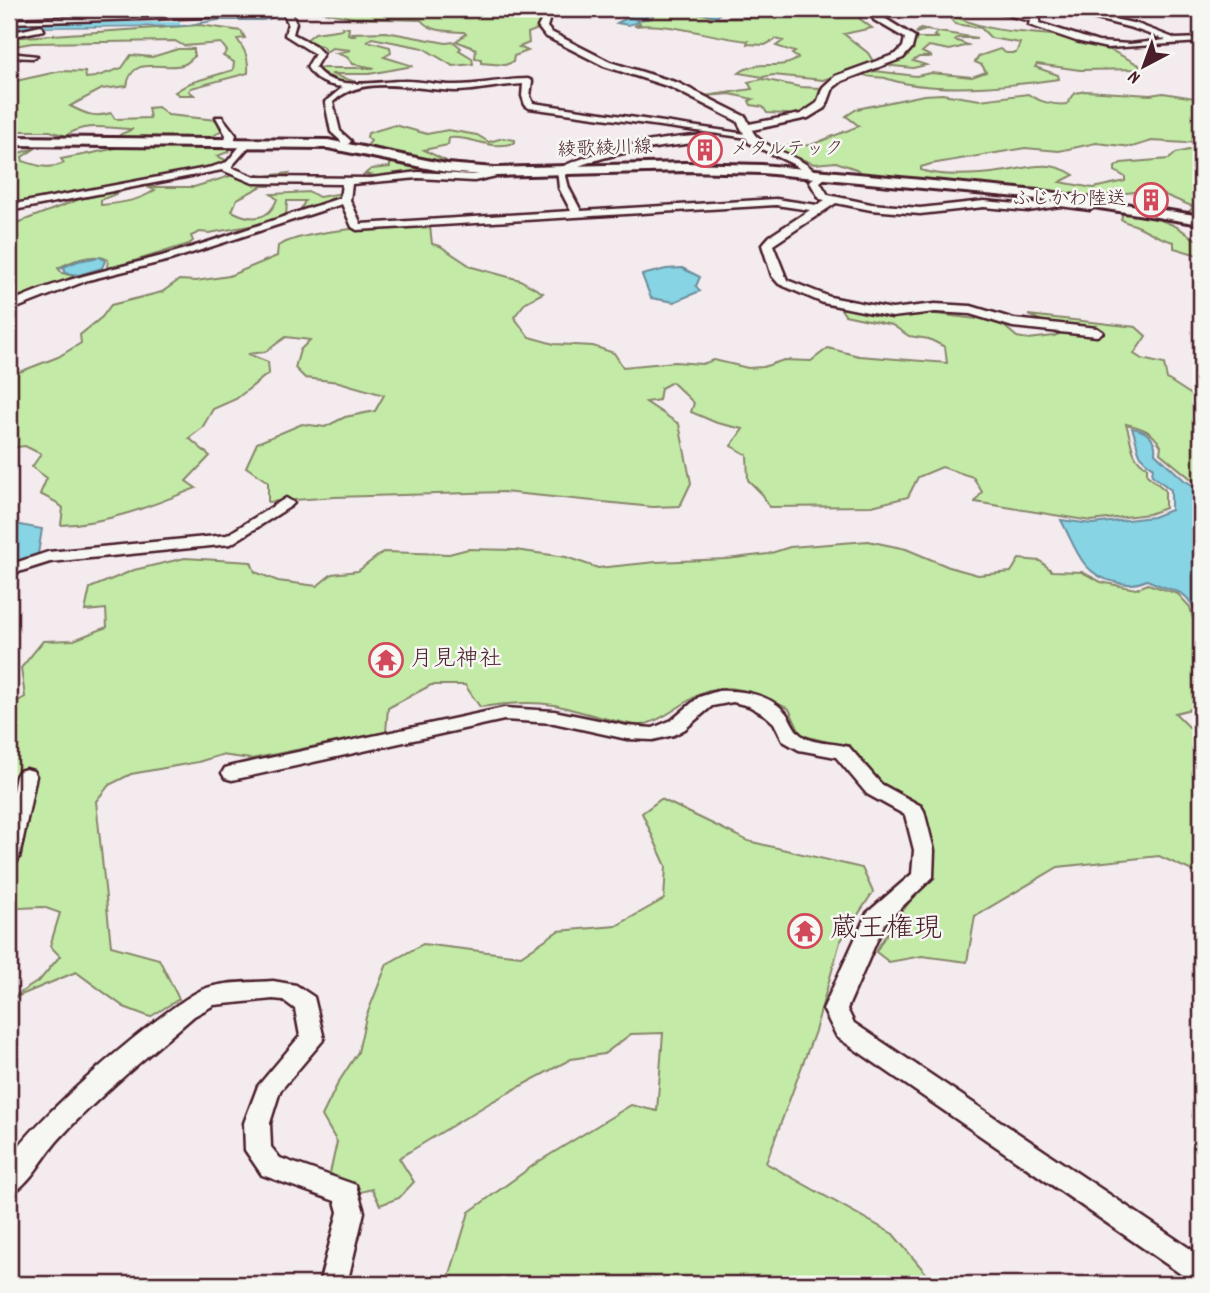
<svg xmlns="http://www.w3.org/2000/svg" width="1210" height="1293" font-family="Dekko,'Klee One',sans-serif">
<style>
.green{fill:#c3eba7;stroke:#868569;stroke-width:2}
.water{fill:#86d4e4;stroke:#6e8c9a;stroke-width:2}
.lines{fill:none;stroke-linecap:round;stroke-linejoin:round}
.stream{stroke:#6e8c9a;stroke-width:2}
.canal{fill:#86d4e4;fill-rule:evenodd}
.minor-casing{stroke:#4a1f2b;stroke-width:5}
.tertiary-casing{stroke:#4a1f2b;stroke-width:5}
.secondary-casing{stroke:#4a1f2b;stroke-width:6}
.minor{fill:#f6f6f2;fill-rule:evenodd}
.tertiary{fill:#f6f6f2;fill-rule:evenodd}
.secondary{fill:#f6f6f2;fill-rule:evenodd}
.labels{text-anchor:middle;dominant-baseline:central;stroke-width:5;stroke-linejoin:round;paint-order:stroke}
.far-street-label{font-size:19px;fill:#4a1f2b;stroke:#f6f6f2}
.far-poi-label{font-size:19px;fill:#4a1f2b;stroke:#f6f6f2;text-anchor:start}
.poi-label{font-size:23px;fill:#4a1f2b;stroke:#f6f6f2;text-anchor:start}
.near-poi-label{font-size:28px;fill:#4a1f2b;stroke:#f6f6f2;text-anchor:start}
</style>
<rect width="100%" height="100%" fill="#f4ebef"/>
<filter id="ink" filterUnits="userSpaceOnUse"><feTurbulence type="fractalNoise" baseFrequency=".0143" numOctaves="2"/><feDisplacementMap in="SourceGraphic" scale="14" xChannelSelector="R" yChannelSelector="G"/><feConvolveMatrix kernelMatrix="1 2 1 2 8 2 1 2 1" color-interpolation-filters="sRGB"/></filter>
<g filter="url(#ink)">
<g class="green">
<path d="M330,9L427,11C437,9 443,11 454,11C482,11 512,3 539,13L543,21L536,30L528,33L529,43L519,47L528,51L514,56L513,62L505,65L481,63V59L475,58L476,49L456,41L466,34L464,32C449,31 430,32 421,20L353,18L323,12Z"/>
<path d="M874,9L864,12L860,19L872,28L844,34L868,53L874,63L823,80L773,75L763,77L739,73C759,58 781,72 798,58L792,54L795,52L776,46L783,41L776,39L765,45L747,44L748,41C708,37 674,22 634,26L640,24L637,20L652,18L654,14L673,12L699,13L719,18L750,17L765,13L791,16L804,12L849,15L854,10Z"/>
<path d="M957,17C993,35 1035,31 1074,38C1097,42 1119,54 1139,65L1140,69L1080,70L1037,64L1035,67L1058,75L1059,79C1010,86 934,94 888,79C880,76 870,79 862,74L875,71L916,76L931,73L972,77L986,72L982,65L975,62L979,56L1000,49L1006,53H1016L1020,43L991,38L981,28L955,24L950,18Z"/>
<path d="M200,25L241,31L245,38L237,39C245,50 249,58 248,73L191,88L189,91L194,95H179L175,92L190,83L233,70L234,62L223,56L227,51L221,43L184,46L175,41L32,43L9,47V38Z"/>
<polygon points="342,27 349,28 348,34 356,36 352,33 386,32 446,43 454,42 461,48 459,50 472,58 473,64 453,66 423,48 372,38 367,41 390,47 391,53 384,57 413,66 369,74 331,74 356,82 374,83 351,85 321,77 317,68 375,68 353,64 347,57 336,53 351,50 332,48 326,52 322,46 305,41 315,33 343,29"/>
<path d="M920,29L977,38H957L955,40L968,45L950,50L929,46L922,52L932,57H919L913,61L926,65L913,68L883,65C897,59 912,54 915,38H939L934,36L938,32L926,30L916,33Z"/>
<path d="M178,49H194V57C191,59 189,62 185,64C166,73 132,52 127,86L102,89L70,106C86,114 94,118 111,113L115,119L150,118L148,108L158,107L168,115L217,120L221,130C209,147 137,140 115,139L121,134L133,129C111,129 84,121 66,136L50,131H9V79L16,81L61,71L85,72L86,78L95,77L122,68L131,55L152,57Z"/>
<path d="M763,79L800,87L820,88C820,111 800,115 781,119L787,114L767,113L763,107L751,105L749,101L753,99L730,94L705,96L752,89L748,82Z"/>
<path d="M1086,91L1150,95L1163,93L1201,99V139L1186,143L1152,141L1132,147L1096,143L1059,151L1025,148L931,164L921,167V170C939,177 979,175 999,172C1026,169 1048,158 1074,175L1060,182L1093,188L1125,181V177L1115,171V167L1121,163L1169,159L1176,153L1201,147V218L1186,214L1194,207L1153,190L1090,197L868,177L856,169L836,162L814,164L771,147L811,145L859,126L846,116L857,109L924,95L942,94L980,100L1028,94C1038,101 1054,106 1067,104L1075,93Z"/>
<path d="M395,125L427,134L448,130L477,135L489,142L503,138L515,140V143C488,151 475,136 449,138L448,145L424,150L448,162L497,167L498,170L413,160L366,147L371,141L367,137L368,133Z"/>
<path d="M134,143H229L228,152L217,156L230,162L221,167L9,207V156L36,148L22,157L23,161C38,166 49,170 64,163L61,159C85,154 110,151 134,143Z"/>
<polygon points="397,161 481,174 385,178 365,174 371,169 390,167 390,164"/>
<path d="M240,173L265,176L289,173L287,176L273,179L270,186H262L237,199L232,211C251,221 269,221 277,199L271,194L310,192L319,197L343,193L340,200L300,211L305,201H287L286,217L279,221L209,233L200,232L191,236L193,241L189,244L115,267L107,268L108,260C94,252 72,261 58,268L62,273L78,277L22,296L9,295V226L80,199L125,190L101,200V205C121,203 139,201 155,190L147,187H194Z"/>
<path d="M1124,210C1141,214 1157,218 1173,225C1183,229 1191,239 1201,241V256L1174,248V242C1159,239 1149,231 1137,226C1131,223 1127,224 1121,219Z"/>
<path d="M402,224L430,226L432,244L440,246L472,267L520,280L543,293L526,302L514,317L529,337L554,344L593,346L614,353L623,367L675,362L702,364L714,360L748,368L763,367L784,360L811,361L828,348L859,356L947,363L945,347L929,339L909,336L892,325L845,315L839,306L896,315L928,313L976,319L978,315L998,321L1017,337L1028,339L1054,336L1066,331L1028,315L1136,327L1146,336L1134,354L1142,359L1164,364L1167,379L1201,401V487L1160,453L1161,446C1152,431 1143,428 1126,424C1132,440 1130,459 1147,467V475L1165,490V508L1149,514L1091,521L975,502L982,492L973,477L942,467L918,477L908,497L872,506L769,507L763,495L748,480L747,455L731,446L743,429L717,423L691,412L694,403L672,382L661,388L659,400L646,402L679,424L691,483L680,506L653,507L503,492L335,497L268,502V482L246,467L257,443L302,424L325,427L345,417L375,411L384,395L339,382L305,378L295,368L300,350L310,340L286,337L265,352L248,354L268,362L269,373L236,399L213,409L202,428L189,438L210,456L186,481L196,488C151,506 109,523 61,525L63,508L56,502L40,494L47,478L32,467L41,454L25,446L9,448V376L58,357L81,343L80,335L102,317L111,305L162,292L179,280L196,281L229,276L277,256L278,246C302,231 372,227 402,224Z"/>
<path d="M868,541L906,549L949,567L978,575L1011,572L1019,559L1040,561L1052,571L1082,572L1101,582L1120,586L1136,589L1148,584L1178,594L1190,607L1193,618L1201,630L1199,699L1191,709L1175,713L1194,732L1201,731V875L1159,856L1058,867L975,916L967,962L922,956L889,962L876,952C891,922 914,899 932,870L924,826L913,800L875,779L846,747L801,735L789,709C762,696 728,678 698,695C680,705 663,720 642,725C633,728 570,708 554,705C528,701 506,704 480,707L465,685H431L388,708L386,732L251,759L221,755L198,762L131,774L109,785L96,801L111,946L159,959L179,999L150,1017L124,1007L76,972L9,1000L40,980L60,956L50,946L60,913L43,907L18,908L10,898L23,827L22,783L9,788V706L25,697L21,668L43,641L74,640L107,627L106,609L85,611L90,588L134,570L185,558L251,562L255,572L278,581L317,586L332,574L358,571L383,552L449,554L468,549L515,550L566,557L598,568L656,562L727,559L768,554L790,547Z"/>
<polygon points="661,799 748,841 862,868 873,892 840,942 815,1031 766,1163 893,1234 935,1284 447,1284 469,1212 538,1162 631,1105 657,1111 663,1033 631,1034 604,1054 571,1059 493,1101 399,1158 414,1182 399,1198 380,1205 372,1189 357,1193 330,1173 337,1142 322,1116 338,1083 358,1052 366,1017 387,964 423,944 521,956 558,931 616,926 664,899 666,866 642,813"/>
</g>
<g class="water">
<polygon points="628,9 723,9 717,17 701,12 673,11 653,14 650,18 636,20 639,22 628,25 617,23 639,12"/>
<polygon points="100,257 105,261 102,268 79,275 64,273 65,269 61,268 78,261"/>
<polygon points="682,268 700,277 696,286 700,291 674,302 651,298 642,275 666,269"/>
<path d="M1132,428C1146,430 1157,439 1155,453L1184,480L1201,490V621C1182,583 1182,597 1147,580C1135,585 1128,585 1115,582C1081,575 1076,548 1061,520L1092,524L1153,517L1171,510V490L1152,475L1153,467C1135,458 1139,444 1132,428Z"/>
<polygon points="9,523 42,529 38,554 9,563"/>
</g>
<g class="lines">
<g class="stream">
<polyline points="737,9 748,14"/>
<polyline points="295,11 333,9"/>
<polyline points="9,27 183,26 218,20 263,20 286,14"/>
<polyline points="1182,41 1201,47"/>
</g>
<polygon class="canal" points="179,22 181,25 9,27 9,23"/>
<g class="minor-casing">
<g id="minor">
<polygon points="256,9 267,9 244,16 9,23 9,19 244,12"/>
<path d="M286,9L295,10L292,15L296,23L293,34L314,45L323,54L315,67C333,93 376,81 403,81C421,80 439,86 457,85C481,85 504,79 528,79L532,81L530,96L533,103L753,135L748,138L529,108L525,105L522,96L523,84C502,85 480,90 459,91C420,91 363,72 333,102L340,131L351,141L345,148H339L341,141L331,132L325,102L343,87C326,85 316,81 307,67L315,54L285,35L288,23L284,15Z"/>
<polygon points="985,9 997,9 1040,19 1039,23 1098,42 1130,44 1166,40 1132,28 1057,9 1068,9 1137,24 1176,39 1201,38 1201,42 1107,48 1076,41 1029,25 1030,21"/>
<polygon points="41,26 44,30 9,37 9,33"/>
<polygon points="9,53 37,56 33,58 9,57"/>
<polygon points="216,117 222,117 236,135 233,144 225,142 226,135"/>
<path d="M709,135L714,138L712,140C659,149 617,148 565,172L569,188L581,211L776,199L817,205L825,200L820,199L809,181L824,172L829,175L820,182L828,195L871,204L920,208L984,201L1028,205L1060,200L1088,204L1094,198H1102V202L1090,210L1060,206L1028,211L984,207L920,214L871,210L836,203L773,245L787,280L830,297L892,309L935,304L971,306L1014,319L1097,328L1103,332L1097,336L1013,327L970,314L935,312L892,317L823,303L779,284L772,276L762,245L770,236L810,210L776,205L357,230L352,227L342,204L170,260L88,280L9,311V303C58,279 110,270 162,256C222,239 281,217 340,198L342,184L253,183L222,170L9,211V205L212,167L227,162L245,140L253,142L231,167L255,177L371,178L418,172L474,175L509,169L514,172L474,181L418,178L352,184L350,200L361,224L571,211L559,188L557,169C604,147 657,138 709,135Z"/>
<polygon points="286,498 294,503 291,506 231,544 50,562 9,575 9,565 48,552 227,535"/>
<path d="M718,691C741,690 769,694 785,712C791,719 794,730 801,735C814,745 833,742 849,747L881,784L921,806L924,811L934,850L933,877L884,924L847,1009L854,1023L1201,1256V1284L1191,1281L837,1037L823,1009L867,913L912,874L914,850L905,815L867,794L836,757L799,750L783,741L774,723L765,715L749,706L733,702L712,706L685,729L674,735L653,740L627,739L554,723L504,720L232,780L225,778L222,773L225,768L232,766L504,708L554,711L627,726L653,728L672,720L699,697Z"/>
<polygon points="26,769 33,771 36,776 19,858 16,863 9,866 9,811 16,776 19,771"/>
<path d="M273,981L296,985L314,997L324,1039L280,1091L270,1123L271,1147L280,1158L356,1185L364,1212L347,1284H319L338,1212L335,1201L262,1175L245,1150L244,1123L258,1086L300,1036L295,1009L283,1000L273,999L214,1005L194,1016C148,1056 100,1094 59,1139C44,1155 29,1187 9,1194C9,1185 6,1170 9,1162C21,1129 170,1002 204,989C224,981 252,983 273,981Z"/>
</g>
</g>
<g class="tertiary-casing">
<path id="tertiary" d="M529,9H539L551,14L547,27L551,32L610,62L678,83L746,117L749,124L801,114L817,103L823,87L835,76L896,54L903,47L905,38L874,20L871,14L875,9H883L881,16L915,37L912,48L903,58L842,81L833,88L826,107L808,118L752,130C760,149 800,154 816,173L810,177L795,165L749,143L737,121L670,87L604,66L545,36L538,27L543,17Z"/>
</g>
<g class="secondary-casing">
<polygon id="secondary" points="9,137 328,140 446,164 495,168 685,163 762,165 1049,192 1201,216 1201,224 1049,200 762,173 685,171 495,176 446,172 328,148 9,145"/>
</g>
<use href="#minor" class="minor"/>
<use href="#tertiary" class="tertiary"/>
<use href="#secondary" class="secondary"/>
</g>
</g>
<defs>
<g id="building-ring" transform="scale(1.75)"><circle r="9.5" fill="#f6f6f2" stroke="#d1495b" stroke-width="1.5"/><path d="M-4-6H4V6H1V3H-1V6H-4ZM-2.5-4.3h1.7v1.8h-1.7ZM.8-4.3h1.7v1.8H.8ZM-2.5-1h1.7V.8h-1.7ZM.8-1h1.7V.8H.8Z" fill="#d1495b"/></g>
<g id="temple-ring" transform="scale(1.75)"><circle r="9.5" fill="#f6f6f2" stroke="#d1495b" stroke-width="1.5"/><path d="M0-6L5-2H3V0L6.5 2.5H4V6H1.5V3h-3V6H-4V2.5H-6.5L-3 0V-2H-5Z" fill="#d1495b"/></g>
</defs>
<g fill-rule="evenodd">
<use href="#building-ring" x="705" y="150"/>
<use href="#building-ring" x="1151" y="200"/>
<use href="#temple-ring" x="386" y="660"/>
<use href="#temple-ring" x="805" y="931"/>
</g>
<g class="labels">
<g class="far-street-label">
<text transform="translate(605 150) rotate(-2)">綾歌綾川線</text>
</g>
<g class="far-poi-label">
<text x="730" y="150">メタルテック</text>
<text x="1126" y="200" text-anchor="end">ふじかわ陸送</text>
</g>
<g class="poi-label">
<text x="410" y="660">月見神社</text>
</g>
<g class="near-poi-label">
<text x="830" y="931">蔵王権現</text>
</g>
</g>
<rect width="1210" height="1293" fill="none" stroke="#f6f6f2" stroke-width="35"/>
<rect x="18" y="18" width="1175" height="1258" fill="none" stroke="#4a1f2b" stroke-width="2.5" filter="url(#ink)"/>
<g transform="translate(1144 66) rotate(221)" stroke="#f6f6f2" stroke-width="5" paint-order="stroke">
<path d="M0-5L12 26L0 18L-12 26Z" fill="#4a1f2b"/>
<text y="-10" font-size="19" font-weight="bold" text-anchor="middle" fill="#4a1f2b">N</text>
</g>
</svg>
